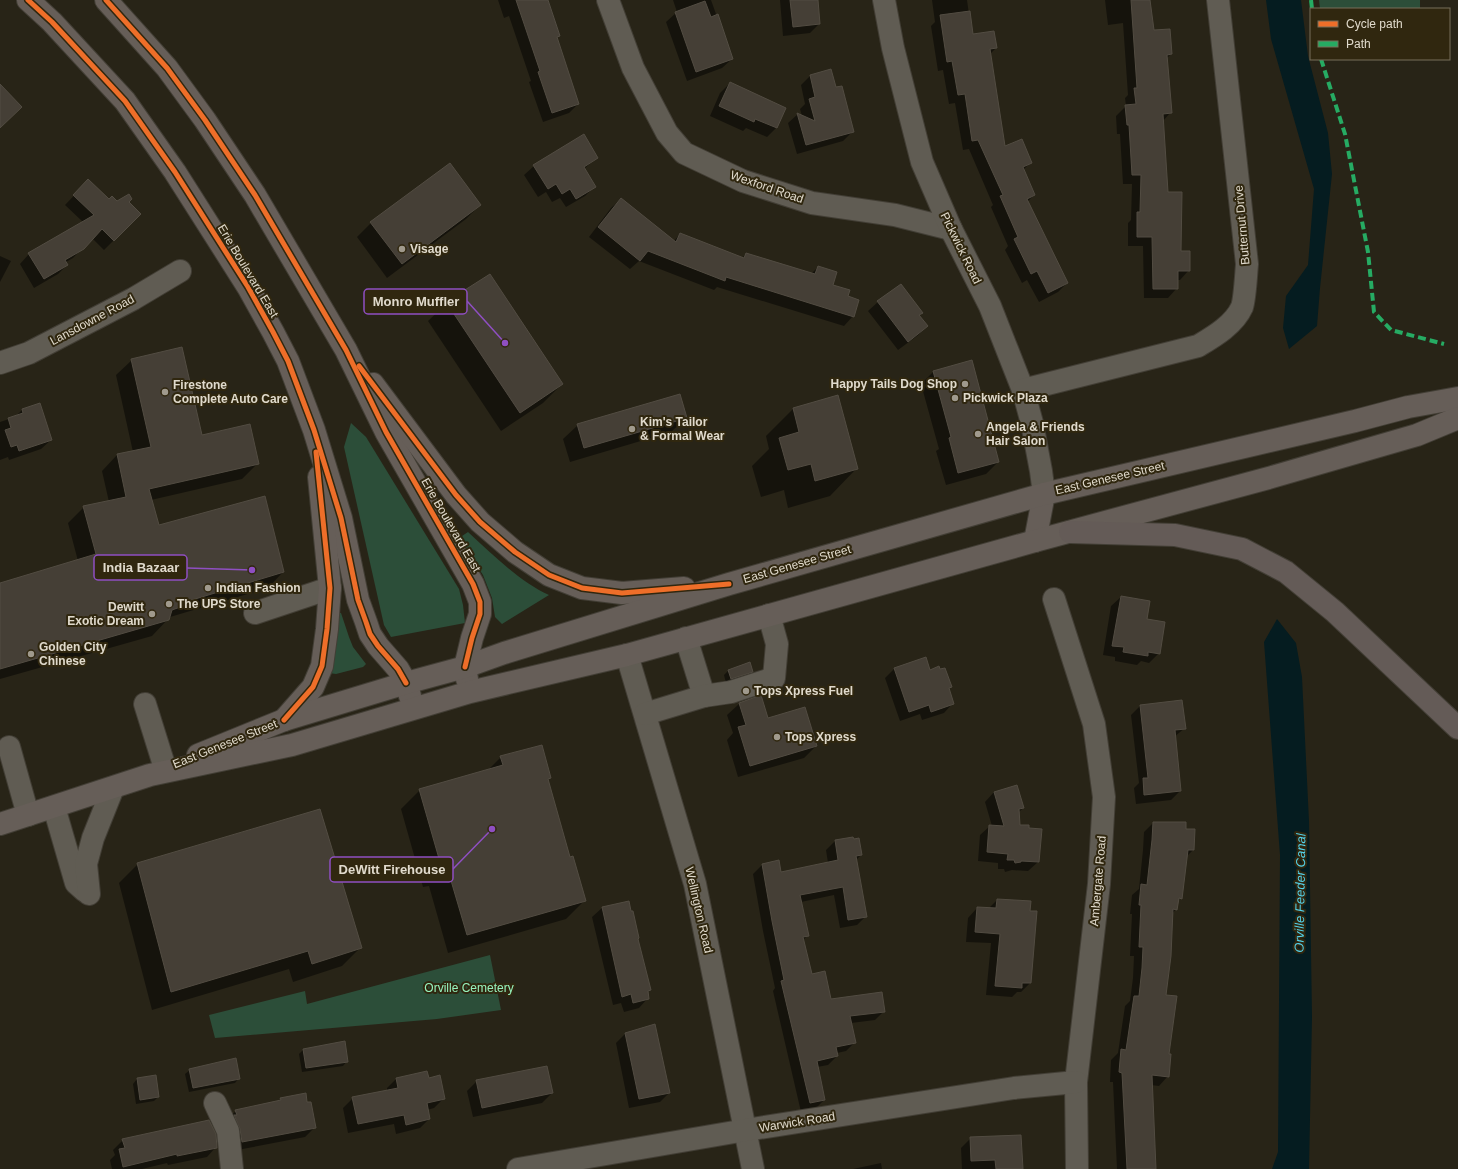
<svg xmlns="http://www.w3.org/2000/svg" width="1458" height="1169" font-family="Helvetica,sans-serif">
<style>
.green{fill:#2c4e39}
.water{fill:#051c20}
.shadow{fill:#0007}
.building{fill:#453f36;stroke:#524c42}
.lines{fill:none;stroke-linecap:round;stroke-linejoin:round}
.minor-casing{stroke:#423e35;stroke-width:24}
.major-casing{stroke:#423e35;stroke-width:24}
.highway-casing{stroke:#423e35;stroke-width:24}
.minor{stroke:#605c53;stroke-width:22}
.major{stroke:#665e58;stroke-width:22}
.highway{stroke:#645b57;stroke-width:22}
.quiet{stroke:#26ab63;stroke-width:4;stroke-dasharray:8 4;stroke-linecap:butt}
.cycleway-casing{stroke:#30270f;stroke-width:8}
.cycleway{stroke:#ee6e29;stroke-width:5}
.poi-dot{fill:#a09a8d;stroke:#30270f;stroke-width:1.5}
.labels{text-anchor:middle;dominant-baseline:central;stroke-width:4;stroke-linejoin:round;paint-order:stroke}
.street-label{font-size:12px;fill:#e0dacc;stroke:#30270f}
.poi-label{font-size:12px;font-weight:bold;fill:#e0dacc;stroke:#30270f;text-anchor:start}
.park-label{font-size:12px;fill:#96f2bd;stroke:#30270f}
.water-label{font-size:13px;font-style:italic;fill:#54d3eb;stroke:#30270f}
.leader{fill:none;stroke:#8f4fc2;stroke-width:1.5}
.callout-dot{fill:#8f4fc2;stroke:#30270f;stroke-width:1.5}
.callout{fill:#30270f;stroke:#8f4fc2;stroke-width:1.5}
.callout-label{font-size:13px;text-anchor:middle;font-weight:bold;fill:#e0dacc}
</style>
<rect width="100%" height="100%" fill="#282417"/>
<g class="green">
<polygon points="1319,0 1420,0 1420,9 1320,9"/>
<polygon points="351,423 366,437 459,589 463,605 465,623 391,637 384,625 344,447"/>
<path d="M468,532C492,554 520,582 549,595L502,624L495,617L492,598L483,575L459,538Z"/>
<polygon points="340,613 341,613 349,637 353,647 366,664 363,667 336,674 329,673"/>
<polygon points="490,955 501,1010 437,1019 215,1038 209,1015 305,991 307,1004"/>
</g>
<g class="water">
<polygon points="1266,0 1301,0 1308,56 1328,133 1332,174 1320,288 1317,326 1289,349 1283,328 1286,296 1308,265 1314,189 1271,39"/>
<polygon points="1277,619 1296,643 1302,677 1309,821 1312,1017 1309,1169 1272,1169 1278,1152 1280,855 1264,642"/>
</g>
<g class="shadow">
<polygon points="498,0 547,0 559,36 556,38 578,104 569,113 543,122 529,82 531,81 509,16 504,18"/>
<polygon points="673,0 711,0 732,59 722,68 687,81 666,22 677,12"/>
<polygon points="780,0 817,0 819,24 810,33 783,36"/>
<polygon points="932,0 967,0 972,36 996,48 990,54 1004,148 1031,162 1023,170 1034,195 1027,202 1067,283 1058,292 1039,302 1027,280 1022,283 1005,250 1008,246 991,207 993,205 969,149 963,150 955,103 949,104 943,70 938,71 931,26 935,22"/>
<polygon points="1105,0 1149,0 1154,31 1171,54 1167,58 1170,113 1163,121 1167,193 1180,252 1189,270 1180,280 1177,280 1177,288 1168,298 1144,298 1143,246 1128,246 1128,223 1131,220 1132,184 1123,184 1120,134 1117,134 1116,116 1126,106 1125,98 1128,95 1123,23 1108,25"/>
<polygon points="831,70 836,88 853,131 843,141 797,154 788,123 798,114 802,116 800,109 805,104 801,85 810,76"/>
<polygon points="730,83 776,128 767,137 746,128 743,131 710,116 720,93"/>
<polygon points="597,157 584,169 595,186 585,196 566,207 560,198 552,202 546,192 538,197 524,175 534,166"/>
<polygon points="88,181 109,200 128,202 140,214 104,250 92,238 73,258 66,262 67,265 58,274 34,288 20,264 29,254 83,222 65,205"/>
<polygon points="621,199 674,241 680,234 742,258 746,254 811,274 818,267 832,285 847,297 853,316 844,326 717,287 714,290 639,261 630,269 589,237 611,208"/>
<polygon points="480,205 466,219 387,278 357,237 371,223"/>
<polygon points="0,256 11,261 0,282"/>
<polygon points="878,302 921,313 919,316 927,326 917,336 898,350 868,311"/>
<polygon points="447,303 562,384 543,403 501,431 428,321"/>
<polygon points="132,360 201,437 258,463 242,479 151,500 158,526 283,572 268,588 170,617 152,636 0,679 0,584 78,561 68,523 84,507 109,502 102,471 117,455 133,452 116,375"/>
<polygon points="971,361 998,462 986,474 946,485 936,451 939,449 921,384 933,372"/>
<polygon points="838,396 857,468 830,496 788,508 784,490 761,497 752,466 769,449 766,436 793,409"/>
<polygon points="22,410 51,440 41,449 9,460 8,457 0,460 0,422 15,417"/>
<polygon points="686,418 671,432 570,462 563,439 578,425"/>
<polygon points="1121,597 1146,619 1159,653 1149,663 1141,661 1137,665 1115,661 1115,657 1103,655 1111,606"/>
<polygon points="894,669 929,671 951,687 948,690 953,703 944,713 922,720 920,714 900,721 885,678"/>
<polygon points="728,671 752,671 747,676 726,683 724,675"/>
<polygon points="760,697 768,720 816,746 804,758 738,777 727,740 733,733 727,715 739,704"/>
<polygon points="1181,701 1185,728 1174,737 1180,791 1171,800 1136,804 1134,788 1139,783 1131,715 1140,706"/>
<polygon points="501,757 550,778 547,781 569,859 585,900 566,919 448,953 429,886 423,887 401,809 420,790 487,771"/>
<polygon points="994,792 1023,808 1018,813 1019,826 1038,862 1028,871 1012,870 1005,872 1004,869 998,869 998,863 978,861 980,835 990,826 992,826 985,802"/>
<polygon points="1153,823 1185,830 1193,850 1186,857 1181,898 1177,901 1176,909 1172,914 1164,996 1168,1076 1159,1086 1151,1085 1155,1169 1117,1169 1113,1082 1110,1082 1111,1060 1118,1053 1125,1006 1130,1001 1133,978 1134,956 1130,956 1132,914 1130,914 1132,895 1139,889 1143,850 1144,832"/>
<polygon points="835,841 861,855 856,860 866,916 857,925 840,928 834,895 801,902 808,935 803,940 811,975 830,1000 884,1011 875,1020 851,1023 855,1042 846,1051 837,1053 837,1056 828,1065 817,1067 824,1100 815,1109 801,1112 773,991 775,988 763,931 753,874 762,865 778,861 780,873 828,863 826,850"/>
<polygon points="138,864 361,947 342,966 293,982 289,969 152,1010 119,883"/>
<polygon points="997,900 1030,983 1021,992 1017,992 1012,997 986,995 991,943 966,942 968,918 977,908 988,909"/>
<polygon points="628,902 650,990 647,993 648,998 639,1008 624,1012 621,1003 613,1005 592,917 602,908"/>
<polygon points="626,1033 669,1093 660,1102 629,1108 616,1043"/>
<polygon points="303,1050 347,1061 343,1066 302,1072 299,1054"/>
<polygon points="190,1070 239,1078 235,1083 189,1092 185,1074"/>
<polygon points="137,1079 158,1097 154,1101 136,1104 133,1084"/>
<polygon points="396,1079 428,1079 444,1098 434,1108 427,1110 429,1119 420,1128 396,1134 394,1124 348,1133 343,1108 353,1098 387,1091 387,1088"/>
<polygon points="477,1081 552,1093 542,1103 473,1117 467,1091"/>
<polygon points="281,1099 315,1127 305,1137 232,1151 226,1120 236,1111 278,1102"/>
<polygon points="971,1138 1022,1169 962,1169 961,1148"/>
<polygon points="123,1140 216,1147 207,1157 168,1165 167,1163 142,1169 112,1169 110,1160 115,1155 113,1150"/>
<polygon points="881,1163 882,1169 853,1169"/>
</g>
<g class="building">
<polygon points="516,0 548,0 560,36 557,37 579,104 552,113 538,72 540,71"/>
<polygon points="790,0 818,0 820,24 793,27"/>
<polygon points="1131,0 1150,0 1154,30 1170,29 1172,54 1167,55 1172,113 1163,114 1168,192 1182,192 1181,251 1190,251 1190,271 1178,271 1178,289 1153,289 1152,237 1137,237 1137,212 1140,212 1141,175 1132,175 1129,125 1127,125 1125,105 1136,104 1134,88 1137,88"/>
<polygon points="705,1 711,17 718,14 733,59 696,72 675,12"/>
<polygon points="970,11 973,34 994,31 997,48 990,49 1005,146 1022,139 1032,163 1023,167 1035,195 1027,199 1068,283 1048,293 1037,271 1031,274 1014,239 1018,237 1000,196 1003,195 978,140 972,141 965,94 958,95 952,61 947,62 940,15"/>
<polygon points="831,69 836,87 842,86 854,132 806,145 797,113 815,121 809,99 815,97 810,75"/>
<polygon points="730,82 786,108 777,128 755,119 754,122 719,106"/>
<polygon points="0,84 22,107 0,128"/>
<polygon points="584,134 598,158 584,167 596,187 576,199 570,189 562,194 556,184 548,189 533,165"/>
<polygon points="450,163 481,205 402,264 370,222"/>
<polygon points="88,179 109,199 112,196 117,201 129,194 132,199 129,202 141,214 114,241 102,229 84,249 65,260 68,265 44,279 28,253 94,215 73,195"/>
<polygon points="621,198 676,242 680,233 744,258 746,253 815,274 818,266 837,272 833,285 850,290 848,296 859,300 854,317 726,277 725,281 648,251 640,261 598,227"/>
<polygon points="490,274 563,384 520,413 446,302"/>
<polygon points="901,284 923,313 919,315 928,326 908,342 877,301"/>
<polygon points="182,347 202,435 250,424 259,464 149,489 159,525 265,496 284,572 182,603 183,606 172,610 169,620 0,669 0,583 96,554 83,506 126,497 117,454 151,447 131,359"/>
<polygon points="972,360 999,462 958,473 949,438 951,437 933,371"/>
<polygon points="680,394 687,418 584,448 577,424"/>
<polygon points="838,395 858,469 815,481 811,464 788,470 779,438 799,432 793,408"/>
<polygon points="40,403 52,440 19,451 17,445 11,447 5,430 11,428 8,418 23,413 22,409"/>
<polygon points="1121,596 1150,601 1147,619 1165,622 1160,654 1148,652 1148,656 1123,652 1124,647 1112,646"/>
<polygon points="926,657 930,670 939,666 940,669 945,668 952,687 949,688 954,704 931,712 929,705 909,712 894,668"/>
<polygon points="750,662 753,672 731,679 728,670"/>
<polygon points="761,695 768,718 805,707 817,746 750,766 738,727 746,725 739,703"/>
<polygon points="1182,700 1186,729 1175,730 1181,791 1144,795 1143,778 1148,778 1140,705"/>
<polygon points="542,745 551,778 548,779 570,857 573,856 586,901 467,935 447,867 442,869 419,789 503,765 500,756"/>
<polygon points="1017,785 1024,808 1019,809 1020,825 1029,825 1029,828 1042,829 1039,862 1021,861 1021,862 1015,863 1014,860 1007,860 1008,854 987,852 989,825 1004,826 994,792"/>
<polygon points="320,809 362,948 312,964 308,951 171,992 137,863"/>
<polygon points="1153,822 1186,822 1186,829 1195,829 1194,850 1188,850 1182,899 1179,898 1177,910 1173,909 1171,956 1166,995 1177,996 1169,1054 1171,1054 1169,1077 1152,1075 1156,1169 1127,1169 1122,1073 1119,1072 1121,1049 1126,1050 1134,996 1139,996 1142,968 1143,947 1139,947 1141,905 1139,905 1141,884 1147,885 1152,840"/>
<polygon points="853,837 854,839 859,838 862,855 856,856 867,917 848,920 843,887 800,895 809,936 803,937 812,974 825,971 831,999 882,992 885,1012 850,1016 856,1043 836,1047 838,1056 817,1061 825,1100 810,1103 781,981 784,980 772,921 762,864 779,860 781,872 838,860 835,840"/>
<polygon points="997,899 1031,901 1030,911 1037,911 1031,983 1022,983 1022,988 995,986 1000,934 975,932 977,907 996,908"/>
<polygon points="629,901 631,911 633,911 639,938 638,939 651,990 648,991 649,999 633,1003 631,994 622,997 602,907"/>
<polygon points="655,1024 670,1093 639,1099 625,1033"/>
<polygon points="345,1041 348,1062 306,1068 303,1049"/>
<polygon points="236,1058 240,1079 193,1088 189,1069"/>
<polygon points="547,1066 553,1093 482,1108 476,1080"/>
<polygon points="427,1071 429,1078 440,1075 445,1099 427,1103 430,1119 406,1125 404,1115 358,1124 352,1097 398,1088 396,1078"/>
<polygon points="156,1075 159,1097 140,1100 137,1078"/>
<polygon points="306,1093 307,1102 311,1102 316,1128 242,1142 240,1129 234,1115 237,1115 235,1110 281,1100 280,1098"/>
<polygon points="209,1120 216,1134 217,1148 177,1156 177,1154 123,1167 119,1149 125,1148 122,1139"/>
<polygon points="1021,1135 1023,1169 996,1169 995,1160 971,1161 970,1137"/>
</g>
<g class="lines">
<g class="minor-casing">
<g id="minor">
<polyline points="608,0 633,68 667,133 684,153 743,181 812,203 895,215 951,229"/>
<polyline points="884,0 893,48 922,162 951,229 990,306 1023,390 1032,423 1041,471 1044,494"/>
<polyline points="0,363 29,353 133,299 180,271"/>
<path d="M1023,390L1198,346C1213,337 1234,325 1242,307C1245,298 1246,275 1247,264L1218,0"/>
<polyline points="1054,599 1094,724 1104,797 1099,884 1076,1082 1077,1169"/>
<polyline points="255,613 330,588"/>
<polyline points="686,638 704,696"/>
<polyline points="627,655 695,884 753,1169"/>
<polyline points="145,704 165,768"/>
<polyline points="645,714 704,696 731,692 774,678 777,644 769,615"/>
<polyline points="9,747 28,815"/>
<polyline points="54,807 76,883 85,891"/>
<polyline points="89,894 86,864 93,838 113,788"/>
<polyline points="215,1103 228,1131 232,1169"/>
<polyline points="518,1169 746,1130 1014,1088 1076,1082"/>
</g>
</g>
<g class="major-casing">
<g id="major">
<polyline points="28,0 52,22 125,101 175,172 248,287 273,332 288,361 314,430 341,518 358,600 366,622 370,634 378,646 398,669 406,683 410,696"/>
<polyline points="106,0 167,68 205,120 255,195 346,350 386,432 473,584 480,602 480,614 472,638 465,667 467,679"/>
<polyline points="373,384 456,495 480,522 515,552 549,575 582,588 622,593 684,588"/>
<polyline points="1035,541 1044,494"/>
<polyline points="284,720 313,687 322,666 327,629 330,588 319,477"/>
<polyline points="198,755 284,720 406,683 465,667 504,653 729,584 1044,494 1355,421 1408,407 1458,398"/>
<polyline points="0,824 150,775 292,745 470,692 627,655 1035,541 1272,477 1417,435 1458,418"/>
</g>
</g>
<g class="highway-casing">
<polyline id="highway" points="1070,532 1175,535 1242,549 1286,572 1335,612 1458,728"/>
</g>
<use href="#minor" class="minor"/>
<use href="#major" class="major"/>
<use href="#highway" class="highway"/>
<g class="quiet">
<polyline points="1311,0 1312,9"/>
<polyline points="1321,59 1345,134 1368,252 1374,312 1391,330 1444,344"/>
</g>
<g class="cycleway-casing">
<g id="cycleway">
<polyline points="28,0 52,22 125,101 175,172 248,287 273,332 288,361 314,430 341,518 358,600 366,622 370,634 378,646 398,669 406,683"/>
<polyline points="106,0 167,68 205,120 255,195 346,350 386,432 473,584 480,602 480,614 472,638 465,667"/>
<polyline points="359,366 456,495 480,522 515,552 549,575 582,588 622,593 729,584"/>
<polyline points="284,720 313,687 322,666 327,629 330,588 316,452"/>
</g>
</g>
<use href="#cycleway" class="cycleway"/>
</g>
<g class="poi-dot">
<circle cx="402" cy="249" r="4"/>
<circle cx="965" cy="384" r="4"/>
<circle cx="165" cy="392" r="4"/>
<circle cx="955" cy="398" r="4"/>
<circle cx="632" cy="429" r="4"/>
<circle cx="978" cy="434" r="4"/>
<circle cx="208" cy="588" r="4"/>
<circle cx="169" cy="604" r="4"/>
<circle cx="152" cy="614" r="4"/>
<circle cx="31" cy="654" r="4"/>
<circle cx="746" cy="691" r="4"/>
<circle cx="777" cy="737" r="4"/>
</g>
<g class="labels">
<g class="street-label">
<text transform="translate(767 187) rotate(19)">Wexford Road</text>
<text transform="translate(1242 225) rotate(-95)">Butternut Drive</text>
<text transform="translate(961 248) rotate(64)">Pickwick Road</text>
<text transform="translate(248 271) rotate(59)">Erie Boulevard East</text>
<text transform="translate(92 320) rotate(-28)">Lansdowne Road</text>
<text transform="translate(1110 478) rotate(-13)">East Genesee Street</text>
<text transform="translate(451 525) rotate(60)">Erie Boulevard East</text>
<text transform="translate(797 564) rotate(-16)">East Genesee Street</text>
<text transform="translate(225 744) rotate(-22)">East Genesee Street</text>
<text transform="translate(1098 881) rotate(-85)">Ambergate Road</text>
<text transform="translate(699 910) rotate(77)">Wellington Road</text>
<text transform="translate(797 1122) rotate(-9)">Warwick Road</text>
</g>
<g class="poi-label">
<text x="410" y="249">Visage</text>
<text x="957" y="384" text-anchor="end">Happy Tails Dog Shop</text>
<text x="173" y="385">Firestone<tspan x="173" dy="14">Complete Auto Care</tspan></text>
<text x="963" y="398">Pickwick Plaza</text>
<text x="640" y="422">Kim's Tailor<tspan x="640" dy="14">&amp; Formal Wear</tspan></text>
<text x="986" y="427">Angela &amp; Friends<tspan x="986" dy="14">Hair Salon</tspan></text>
<text x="216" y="588">Indian Fashion</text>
<text x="177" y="604">The UPS Store</text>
<text x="144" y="607" text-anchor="end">Dewitt<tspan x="144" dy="14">Exotic Dream</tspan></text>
<text x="39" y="647">Golden City<tspan x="39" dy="14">Chinese</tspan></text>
<text x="754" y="691">Tops Xpress Fuel</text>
<text x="785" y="737">Tops Xpress</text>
</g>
<g class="park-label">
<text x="469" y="988">Orville Cemetery</text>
</g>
<g class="water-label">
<text transform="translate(1300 893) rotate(-89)">Orville Feeder Canal</text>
</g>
</g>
<path class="leader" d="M505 343L467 301M252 570L187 568M492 829L453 869"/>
<g class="callout-dot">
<circle cx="505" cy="343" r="4"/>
<circle cx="252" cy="570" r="4"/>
<circle cx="492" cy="829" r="4"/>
</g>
<g class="callout">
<rect x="364" y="289" width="103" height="25" rx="4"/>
<rect x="94" y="555" width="93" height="25" rx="4"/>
<rect x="330" y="857" width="123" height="25" rx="4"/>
</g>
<g class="callout-label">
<text x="416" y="306">Monro Muffler</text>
<text x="141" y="572">India Bazaar</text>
<text x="392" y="874">DeWitt Firehouse</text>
</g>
<rect x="1310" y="8" width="140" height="52" fill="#30270f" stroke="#766f5b"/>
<rect x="1318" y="21" width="20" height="6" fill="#ee6e29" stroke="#766f5b"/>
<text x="1346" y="28" font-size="12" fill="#e0dacc">Cycle path</text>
<rect x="1318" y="41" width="20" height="6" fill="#26ab63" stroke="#766f5b"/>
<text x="1346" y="48" font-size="12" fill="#e0dacc">Path</text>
</svg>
